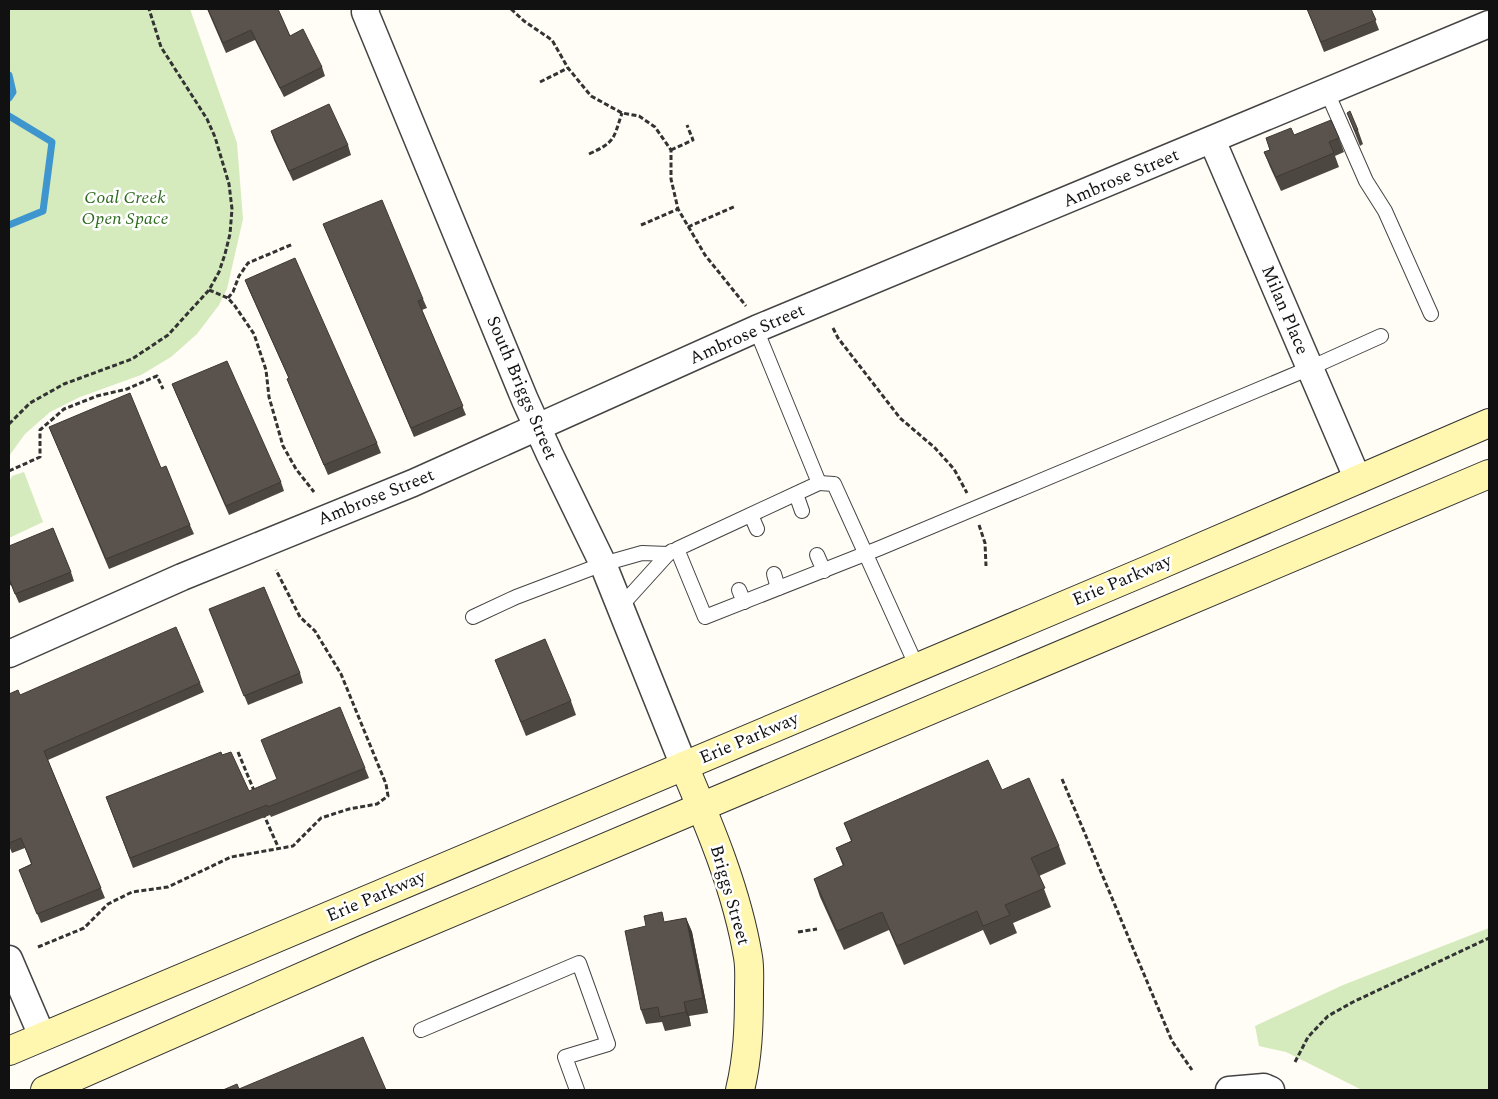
<svg xmlns="http://www.w3.org/2000/svg" width="1498" height="1099" font-family="Spectral,serif">
<style>
.green{fill:#d5ebbd}
.lines{fill:none;stroke-linecap:round;stroke-linejoin:round}
.stream{stroke:#3f96cf;stroke-width:7}
.lane-casing{stroke:#444;stroke-width:16}
.street-casing{stroke:#444;stroke-width:29}
.secondary-casing{stroke:#333;stroke-width:30}
.path{stroke:#333;stroke-width:3;stroke-dasharray:5 2.5;stroke-linecap:butt}
.lane{stroke:#fff;stroke-width:14}
.street{stroke:#fff;stroke-width:26}
.secondary{stroke:#fff6b0;stroke-width:28}
.wall{fill:#4d4742}
.shaded-wall{fill:#3f3936}
.building{fill:#5a524d;stroke:#3f3936}
.labels{text-anchor:middle;dominant-baseline:central;stroke-width:5;stroke-linejoin:round;paint-order:stroke}
.street-label{font-size:18px;fill:#111;stroke:#fff}
.park-label{font-size:18px;font-style:italic;fill:#2f6b1f;stroke:#fff}
</style>
<rect width="100%" height="100%" fill="#fffdf5"/>
<g class="green">
<polygon points="9,9 190,9 237,143 243,219 227,289 219,305 197,334 171,357 141,375 80,397 50,412 25,434 9,456"/>
<polygon points="24,472 43,522 9,538 9,482 12,476"/>
<polygon points="1489,928 1489,1090 1362,1090 1286,1052 1259,1046 1255,1026 1343,985"/>
</g>
<g class="lines">
<g class="stream">
<polyline points="9,75 13,92 9,98"/>
<polyline points="9,116 52,142 43,211 9,225"/>
</g>
<g class="lane-casing">
<g id="lane">
<polyline points="1327,92 1366,181 1385,211 1431,314"/>
<polyline points="756,329 819,483 677,549 705,617 880,548 1310,368 1381,336"/>
<polyline points="819,483 834,484 917,667"/>
<polyline points="796,494 802,511"/>
<polyline points="751,515 757,529"/>
<polyline points="817,555 824,571"/>
<polyline points="774,574 778,588"/>
<polyline points="739,590 744,602"/>
<polyline points="620,607 668,554 672,551"/>
<polyline points="473,617 516,597 603,564 642,553 668,554"/>
<polyline points="421,1030 579,963 608,1044 565,1057 577,1090"/>
</g>
</g>
<g class="street-casing">
<g id="street">
<polyline points="366,9 365,12 525,400 550,455 603,564 684,766"/>
<polyline points="1212,140 1358,480"/>
<polyline points="9,654 182,577 413,483 756,329 1489,24"/>
<polyline points="9,959 42,1036"/>
<polyline points="1229,1090 1264,1087 1271,1090"/>
</g>
</g>
<g class="secondary-casing">
<g id="secondary">
<path d="M684,766C710,827 737,891 748,957C750,968 749,981 749,992C749,1025 748,1057 740,1090"/>
<polyline points="9,1051 1148,570 1489,423"/>
<polyline points="45,1090 365,949 1489,474"/>
</g>
</g>
<g class="path">
<polyline points="511,9 524,21 552,40 568,68 591,96 622,113 639,116 655,127 671,150 671,179 678,209 705,255 746,306"/>
<polyline points="540,82 568,68"/>
<polyline points="671,150 693,140 687,125"/>
<path d="M589,154C615,142 613,140 622,113"/>
<polyline points="641,225 678,209"/>
<polyline points="688,227 736,206"/>
<polyline points="209,290 228,298 235,306 254,334 266,370 269,397 283,446 296,469 314,492"/>
<polyline points="228,298 233,292 239,276 248,263 293,244"/>
<polyline points="833,328 838,338 900,418 935,448 954,469 967,493"/>
<polyline points="9,424 30,403 64,384 132,359 168,335 209,290 219,272 225,254 230,234 232,209 229,184 215,137 207,119 161,47 149,9"/>
<polyline points="9,471 40,457 40,430 64,409 97,396 127,389 157,376 163,389"/>
<polyline points="979,525 985,543 986,566"/>
<polyline points="238,752 255,793"/>
<polyline points="1062,779 1172,1041 1192,1070"/>
<polyline points="263,813 279,849"/>
<polyline points="798,932 817,929"/>
<polyline points="38,947 84,928 108,904 132,892 168,887 231,857 293,846 321,818 349,809 377,804 388,796 386,784 341,674 315,631 300,617 276,570"/>
<polyline points="1295,1062 1308,1037 1328,1016 1353,1002 1489,938"/>
</g>
<use href="#lane" class="lane"/>
<use href="#street" class="street"/>
<use href="#secondary" class="secondary"/>
</g>
<g class="wall">
<polygon points="207,9 278,9 290,36 322,67 325,76 284,97 255,40 226,53"/>
<polygon points="1307,9 1371,9 1379,30 1324,52"/>
<polygon points="1347,113 1358,130 1363,144 1360,146"/>
<polygon points="271,131 348,145 351,155 293,181 274,140"/>
<polygon points="1294,135 1339,138 1344,152 1335,156 1339,167 1281,191 1270,167 1264,152 1270,150 1266,138"/>
<polygon points="323,224 423,299 427,308 422,310 466,415 414,437"/>
<polygon points="245,280 377,443 381,453 328,475 291,389 287,379 289,379 249,290"/>
<polygon points="172,384 281,482 284,491 229,515 176,394"/>
<polygon points="49,427 161,468 190,525 194,534 109,569"/>
<polygon points="9,546 71,572 74,581 19,603 11,585 9,586"/>
<polygon points="209,609 300,673 303,683 248,705"/>
<polygon points="495,660 571,701 576,715 526,736"/>
<polygon points="200,683 204,692 48,760 105,898 41,923 19,870 31,864 25,848 12,853 9,846 9,694 20,695"/>
<polygon points="222,755 249,791 365,768 369,778 271,817 270,815 133,868 106,797"/>
<polygon points="1002,790 1059,846 1066,864 1039,876 1051,907 1013,923 1017,933 990,945 983,930 904,965 889,930 844,950 820,897 814,879 843,866 836,848 851,841 844,823"/>
<polygon points="686,918 692,932 708,1013 689,1016 691,1026 665,1031 662,1022 646,1024 641,1010 665,922"/>
</g>
<g class="shaded-wall">
<polygon points="686,918 692,932 708,1013 703,998"/>
<polygon points="684,1002 689,1016 691,1026 686,1012"/>
</g>
<g class="building">
<polygon points="208,9 278,9 290,36 303,29 322,67 280,88 251,30 223,43"/>
<polygon points="1307,9 1371,9 1376,20 1321,42"/>
<polygon points="329,104 348,145 289,171 271,131"/>
<polygon points="1350,111 1358,130 1355,131 1347,113"/>
<polygon points="1331,120 1339,138 1329,142 1334,153 1276,177 1264,152 1270,150 1266,138 1291,128 1294,135"/>
<polygon points="382,200 423,299 418,301 463,406 411,428 323,224"/>
<polygon points="295,258 377,443 324,465 287,379 289,378 245,280"/>
<polygon points="227,361 281,482 226,506 172,384"/>
<polygon points="130,393 161,468 166,466 190,525 106,559 49,427"/>
<polygon points="53,528 71,572 15,594 9,578 9,546"/>
<polygon points="264,587 300,673 244,696 209,609"/>
<polygon points="176,627 200,683 44,751 101,888 37,914 19,870 32,864 21,838 9,843 9,694 18,690 20,695"/>
<polygon points="545,639 571,701 521,722 495,660"/>
<polygon points="340,707 365,768 268,807 267,805 130,858 106,797 221,752 222,755 231,752 249,791 277,779 261,740"/>
<polygon points="988,760 1002,790 1029,778 1059,846 1031,858 1045,888 1005,905 1010,915 983,926 977,911 897,946 882,912 837,931 814,879 844,865 836,848 852,841 844,823"/>
<polygon points="662,912 664,922 686,918 703,998 684,1002 686,1012 660,1017 658,1007 641,1010 625,931 646,926 644,916"/>
<polygon points="363,1037 386,1090 223,1090 237,1084 239,1089"/>
</g>
<g class="labels">
<g class="street-label">
<text transform="translate(1121 178) rotate(-23)">Ambrose Street</text>
<text transform="translate(1285 310) rotate(67)">Milan Place</text>
<text transform="translate(747 334) rotate(-24)">Ambrose Street</text>
<text transform="translate(522 388) rotate(67)">South Briggs Street</text>
<text transform="translate(376 497) rotate(-22)">Ambrose Street</text>
<text transform="translate(1122 580) rotate(-23)">Erie Parkway</text>
<text transform="translate(749 738) rotate(-23)">Erie Parkway</text>
<text transform="translate(730 895) rotate(74)">Briggs Street</text>
<text transform="translate(376 896) rotate(-23)">Erie Parkway</text>
</g>
<g class="park-label">
<text x="125" y="197">Coal Creek<tspan x="125" dy="21">Open Space</tspan></text>
</g>
</g>
<rect width="1498" height="1099" fill="none" stroke="#111111" stroke-width="20"/>
</svg>
